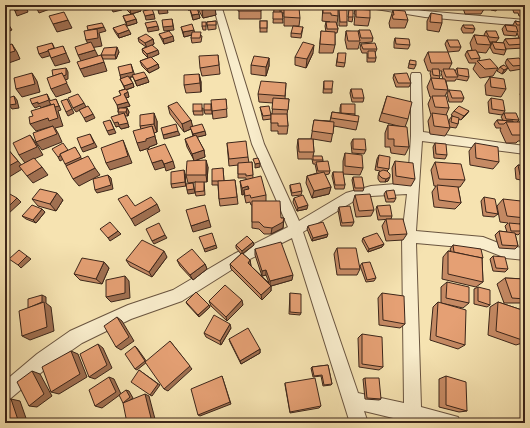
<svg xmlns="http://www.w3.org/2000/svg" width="530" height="428" font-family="'IM FELL French Canon',serif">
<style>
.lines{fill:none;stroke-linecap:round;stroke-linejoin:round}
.minor-casing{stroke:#6a5540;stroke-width:2}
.minor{fill:#f9edcc;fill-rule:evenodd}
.wall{fill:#c58a64;stroke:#3c261a;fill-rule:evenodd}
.shaded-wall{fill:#a07051;stroke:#3c261a}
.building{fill:#e5a074;stroke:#3c261a}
</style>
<rect width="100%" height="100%" fill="#f6e3b1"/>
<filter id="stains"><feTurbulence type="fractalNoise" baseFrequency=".005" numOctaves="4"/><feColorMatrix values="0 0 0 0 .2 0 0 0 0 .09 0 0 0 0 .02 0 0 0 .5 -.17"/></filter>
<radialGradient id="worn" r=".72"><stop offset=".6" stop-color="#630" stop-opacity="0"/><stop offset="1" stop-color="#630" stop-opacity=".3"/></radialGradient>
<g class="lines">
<g class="minor-casing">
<g id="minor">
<path d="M213,5H221L264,144L299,221L346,193L371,186L408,183L411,136V75L412,73H420L421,75L423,132L525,146V154L422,141L416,231L483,237L506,246L525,248V260L506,258L483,249L416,243L421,407L458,417L461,423H414L364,411L368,423H350L292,238L244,262L182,301L131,319L82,343L49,366L11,398L5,400V381L37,354L70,331L128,305L173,290L234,254L288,227L252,144ZM407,194L402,236L404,403L358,393L303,232L354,201L371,196Z"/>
<polygon points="366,5 386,5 425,11 525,20 525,26 425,17 370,8"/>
</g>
</g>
<use href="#minor" class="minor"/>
</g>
<g class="wall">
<polygon points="185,5 214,5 216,15 203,18 199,11 198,8 197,8 200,18 193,20 190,10 188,10"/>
<polygon points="231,5 261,5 261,19 239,19 239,5 231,6"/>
<polygon points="267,5 280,5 280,12 281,12 281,5 290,8 300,18 299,26 284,26 284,13 282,13 283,23 273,23 274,8 267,8"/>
<polygon points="320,5 338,5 338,7"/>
<polygon points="345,5 349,5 349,7 344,6"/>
<polygon points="356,5 363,9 370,18 368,26 354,25 355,14 354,14"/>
<polygon points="400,5 425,5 425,7 418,6 417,8 410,8 409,6"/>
<polygon points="464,5 485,5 486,6 481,14 465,14 463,8"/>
<polygon points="488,5 497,5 498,6 496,11 491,10"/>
<polygon points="500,5 510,5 509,6 501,6"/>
<polygon points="511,5 525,5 525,16 519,16 518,13 514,13"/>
<polygon points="126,6 141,11 132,14 136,19 137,23 127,26 123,16 131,14 127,10"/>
<polygon points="323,6 338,16 337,24 338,29 337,33 335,33 335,45 333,53 319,53 321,31 326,32 325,26 326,22 330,22 322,21"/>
<polygon points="339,10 347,22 347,26 339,26"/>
<polygon points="349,10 353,17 352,22 348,21"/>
<polygon points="393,10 408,20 405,28 390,28 389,23"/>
<polygon points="431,13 442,23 439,32 427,30 427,21"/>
<polygon points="216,21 216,29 208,30 207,22"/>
<rect x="260" y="21" width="7" height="11"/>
<polygon points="515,21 525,23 525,47 524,48 506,49 505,47 506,50 504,55 493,53 490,47 492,42 503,43 505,39 519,38 517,33 516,36 504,35 502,29 505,25 513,25"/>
<polygon points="206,22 206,30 203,30 202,26"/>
<polygon points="463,25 475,29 473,33 463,33 461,29"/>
<polygon points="181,27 194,32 202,36 201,42 192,43 191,38 192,35 184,37"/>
<polygon points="303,27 301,38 291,37 291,33"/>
<polygon points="113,28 131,34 119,38 115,32"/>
<polygon points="359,30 373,38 372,42 360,43 360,42 358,49 347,49 345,40 346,31 358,32"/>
<polygon points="486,31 499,38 496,42 490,42 491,45 486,53 477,52 480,58 479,60 498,68 493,76 480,78 473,69 476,63 469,63 465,55 467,51 472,50 470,43 474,35 485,36 484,35"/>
<polygon points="159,34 174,41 164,44"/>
<polygon points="138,38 153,39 154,44 152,45 159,54 151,57 158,64 159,68 149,73 142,66 140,61 148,58 143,53 142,49 146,47 139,42"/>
<polygon points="395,38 410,45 408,49 394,48 394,42"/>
<polygon points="447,40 461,47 459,51 448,52 445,44"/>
<polygon points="361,44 377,49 375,53 376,58 375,62 367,62 367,53 362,53 360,48"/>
<polygon points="119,52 116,59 103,59 101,55"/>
<path d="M428,52L452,63L449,69L455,71L457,68L469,77L467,81L456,79L455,81H446L448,90L445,96L449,108L446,115L449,124V120L452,116L454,117L451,115L454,111H469L466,115L461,120L459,119L458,124L456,128L449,127L450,128L445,136L430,134L428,121L431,115L428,104L431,97H430L427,87L431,78L430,73L431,71H428L424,60ZM439,71H442L441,73L443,79H439L440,76Z"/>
<polygon points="313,53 306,68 295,65 295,57"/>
<polygon points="338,53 345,63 344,67 336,66"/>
<polygon points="218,55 220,74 202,76 200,68"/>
<polygon points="269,58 269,66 266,76 251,74 251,65"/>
<polygon points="507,59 525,65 522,69 510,71 505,63"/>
<polygon points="410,60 416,65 414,69 408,68"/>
<polygon points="504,65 505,72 502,74 497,71 500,67"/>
<polygon points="199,74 201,82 201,92 186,93 184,85"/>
<polygon points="394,74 411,83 409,87 396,87 393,78"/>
<polygon points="120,75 134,75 149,82 137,86 133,77 130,77 134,87 126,90 129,97 126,98 130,106 124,108 127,108 129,112 128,116 125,116 129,127 121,129 119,126 116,127 119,114 118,112 118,109 121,95 119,91 125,89 120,79 121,78"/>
<polygon points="490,77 506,89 501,97 486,95 485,85"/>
<polygon points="324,81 332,89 332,93 323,93"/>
<polygon points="286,83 285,99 289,99 287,115 288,126 287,134 278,134 278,131 271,131 271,114 272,114 273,103 259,102 258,94"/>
<polygon points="351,89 364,98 363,102 352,102 350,93"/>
<polygon points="449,90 464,98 462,102 449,102 447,94"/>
<polygon points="523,90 525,90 525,103 523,102 520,94"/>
<polygon points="387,96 408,119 405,127 409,147 405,155 391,153 390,147 385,147 385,133 388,125 402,127 379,121"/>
<polygon points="491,98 505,111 502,115 489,113 488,102"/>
<polygon points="226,99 227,117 213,119 212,110 212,114 205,114 204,110 211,104"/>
<polygon points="341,104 355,114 355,115 358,122 356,130 334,126 331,142 313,139 314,152 313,156 323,160 323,161 330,171 329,174 325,175 331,187 329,194 312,198 306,183 307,176 317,173 315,164 313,164 312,159 298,159 297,147 298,139 311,139 314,120 330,121 332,112 340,113 340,108"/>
<polygon points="168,106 191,120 192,126 206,135 197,137 204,150 205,157 196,160 208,167 207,182 204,182 205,195 196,196 195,192 196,182 188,183 186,175 194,160 187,147 185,139 193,136 191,129 184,132 170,114"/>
<polygon points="260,107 271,115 271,119 263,120 261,111"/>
<polygon points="203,108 203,115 194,115 193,111"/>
<polygon points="504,113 519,120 517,122 525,122 525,140 524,141 518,141 516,143 506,143 500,130 501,128 496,128 494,124 497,120 503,120 501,117"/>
<polygon points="157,121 157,132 154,133 157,144 149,147 149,148 140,151 141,129 140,126"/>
<polygon points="353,139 366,150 364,154 352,153 351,143"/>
<polygon points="227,143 248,157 249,163 252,162 253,178 266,195 266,201 281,218 284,218 283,228 271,234 264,234 259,229 252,228 252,205 251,205 250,202 246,203 244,194 242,195 240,181 246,180 246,178 238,178 238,165 229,166"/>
<polygon points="435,143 447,155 445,159 434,158 433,147"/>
<polygon points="475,143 499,162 493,169 470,165 469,151"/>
<polygon points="345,153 363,168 360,175 343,174 345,185 344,189 335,189 332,176 333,172 343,173 343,161"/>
<polygon points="379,155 389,169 387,171 388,181 385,182 380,182 378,179 378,176 379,172 380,171 375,170 377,159"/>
<polygon points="395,161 415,179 411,186 393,184 392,168"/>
<polygon points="435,162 465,180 460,187 458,187 461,203 455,209 434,207 432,192 436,186 434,186 431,170"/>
<polygon points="518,165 525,166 525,181 516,179 515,168"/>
<polygon points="223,168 224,181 235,180 238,204 220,206 219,199 218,185 212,185 212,181"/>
<polygon points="185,174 186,186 172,188 171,184"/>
<polygon points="353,177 364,188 363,191 354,191 352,180"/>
<polygon points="290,185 302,191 301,195 292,196 290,188"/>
<polygon points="386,191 396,198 394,202 386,202 384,194"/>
<polygon points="355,195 374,210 371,216 356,217 353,202"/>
<polygon points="484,197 498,214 494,217 483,216 481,201"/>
<polygon points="294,198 307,209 297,211 293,202"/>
<polygon points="32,199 63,200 56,211 38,206"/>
<polygon points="503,199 525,218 519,224 522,231 518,235 515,234 518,246 515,249 499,248 495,235 499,231 507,232 505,226 508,223 500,222 497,206"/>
<polygon points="377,206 392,216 391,219 378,220 376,209"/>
<polygon points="339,207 354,222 352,226 341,226 338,210"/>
<polygon points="42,209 45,212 36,223 26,219 22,216"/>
<polygon points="386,219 407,234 403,240 386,241 382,226"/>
<polygon points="308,226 327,237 312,241 307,229"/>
<polygon points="363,238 384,244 382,247 368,252 362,241"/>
<polygon points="253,242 254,245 243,254 250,260 251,266 269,283 266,275 262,276 255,255 255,249 292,280 271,286 271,291 262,300 231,269 230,264 241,254 236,248 236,245"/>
<polygon points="453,245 483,258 482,258 483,282 476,287 442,279 443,257 448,251 451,251 450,249"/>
<polygon points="337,248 360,269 357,275 337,275 334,254"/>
<polygon points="493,256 508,269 505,272 493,271 490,259"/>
<polygon points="167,257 152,277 130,266 126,260"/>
<polygon points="177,260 205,264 207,269 193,280 180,266"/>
<polygon points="104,262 109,268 102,284 80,280 74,274"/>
<polygon points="362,263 376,278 374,281 366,282 360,266"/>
<polygon points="505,278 525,279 525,303 504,303 497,284"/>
<polygon points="447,282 469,303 463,308 441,303 441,287"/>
<polygon points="478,287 490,305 487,307 474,304 474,289"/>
<polygon points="290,293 301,313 300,315 289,314"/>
<polygon points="382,293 405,324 400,328 379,325 378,298"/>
<polygon points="209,301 243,305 227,321 211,306"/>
<polygon points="186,302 209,305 210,307 199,317 187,304"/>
<polygon points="438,302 465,345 458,349 430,340 433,307"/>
<polygon points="498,302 525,311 525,345 522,344 522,343 516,345 488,335 490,307"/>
<polygon points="231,328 221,345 206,337 204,333"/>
<polygon points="362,334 383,367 379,370 359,367 358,338"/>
<polygon points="229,339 260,349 260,353 241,364 230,342"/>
<polygon points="328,365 332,384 331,385 323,386 321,376 313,377 311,368 312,367"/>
<polygon points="446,376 467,411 459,412 439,407 439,379"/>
<polygon points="365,378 381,399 379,400 365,399 363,379"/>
<polygon points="285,383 321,406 319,408 290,413 285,385"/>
</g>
<g class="shaded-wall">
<polygon points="48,5 50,9 39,13 37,9"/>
<polygon points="106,5 112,5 106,7"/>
<polygon points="121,5 122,10 113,12 111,8"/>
<polygon points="193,5 198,5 198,8 188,10 187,6"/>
<polygon points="26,7 28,12 17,16 15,11"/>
<polygon points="140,7 141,11 131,14 130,10"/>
<polygon points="215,7 216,15 203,18 202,10"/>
<polygon points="167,8 168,13 159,14 158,10"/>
<polygon points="154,14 155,19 146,20 145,16"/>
<polygon points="199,14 200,18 193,20 192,15"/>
<polygon points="136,19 137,23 127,26 126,22"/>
<polygon points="172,19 174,30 164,31 163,27"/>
<polygon points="68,20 72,28 57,32 53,24"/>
<polygon points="7,22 12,30 5,33 5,28"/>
<polygon points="158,26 159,30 148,32 147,28"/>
<polygon points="104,27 106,31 99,33 100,37 102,46 90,48 86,40 89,31"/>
<polygon points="129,30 131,34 119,38 118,34"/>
<polygon points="194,30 195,34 184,37 183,32"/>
<polygon points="173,36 174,41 164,44 163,39"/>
<polygon points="153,39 154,44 147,48 145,43"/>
<polygon points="52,43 54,47 56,54 42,58 39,54"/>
<polygon points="12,44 17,52 20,59 6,64 5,63 5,54"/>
<polygon points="314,45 313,53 306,68 307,59"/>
<polygon points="63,46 70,62 55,66 51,58"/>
<polygon points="117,47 119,52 116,59 115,55"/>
<polygon points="95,50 99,58 82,63 78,55"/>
<polygon points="158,50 159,54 148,59 147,54"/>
<polygon points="269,58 269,66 266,76 266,67"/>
<polygon points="104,62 107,71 84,77 80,69"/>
<polygon points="131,64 135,76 121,79 120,75"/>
<polygon points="158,64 159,68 149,73 147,69"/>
<polygon points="66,68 68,72 68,79 65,80 71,92 56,97 51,89 55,82"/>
<polygon points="508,68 505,72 502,74 504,70"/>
<polygon points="32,73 37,81 40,92 22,97 16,89"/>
<polygon points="199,74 201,82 201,92"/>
<polygon points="147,77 149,82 137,86 135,81"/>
<polygon points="133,83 134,87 125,90 124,86"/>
<polygon points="5,84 7,92 5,92"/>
<polygon points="128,92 129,97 126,98 124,94"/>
<polygon points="47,94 52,104 41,108 40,106 35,108 32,104"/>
<polygon points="14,96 17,100 19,108 12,109 9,105"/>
<polygon points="5,98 6,99 9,109 5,111"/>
<polygon points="56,99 61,110 58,111 63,126 55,128 58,133 62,142 42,150 36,142 53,126 36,131 30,124 54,104"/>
<polygon points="67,99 74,113 68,116 66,112"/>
<polygon points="128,102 130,106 118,109 117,105"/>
<polygon points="84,103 86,107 76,112 73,108"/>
<polygon points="127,108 129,112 128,116 126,112"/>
<polygon points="469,111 466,115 461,120 464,116"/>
<polygon points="124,113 129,127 121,129 119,126 116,127 114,123"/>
<polygon points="154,113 157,121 157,132 154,124"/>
<polygon points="93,114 95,118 86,122 84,118"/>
<polygon points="110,120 116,133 109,135 107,131"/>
<polygon points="191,120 193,128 184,132 182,124"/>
<polygon points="152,126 157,144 149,147 149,148 140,151 137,143"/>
<polygon points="178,131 180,135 164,139 163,135"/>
<polygon points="205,131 206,135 194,138 193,134"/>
<polygon points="90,134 97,147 83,152 81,148"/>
<polygon points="30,135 36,143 43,155 25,163 19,155"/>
<polygon points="123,140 132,163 110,170 106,163"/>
<polygon points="6,147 24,168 6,179 5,178 5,168"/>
<polygon points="75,147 85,165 70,171 65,164"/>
<polygon points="204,150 205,157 194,161 192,154"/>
<polygon points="69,151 71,155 60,161 58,157"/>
<polygon points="162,160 165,167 155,170 152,163"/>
<polygon points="206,160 208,167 207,182 206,175"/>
<polygon points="173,161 175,168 166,171 164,164"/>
<polygon points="260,163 260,167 255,168 255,164"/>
<polygon points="42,167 48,175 33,183 27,176"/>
<polygon points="95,168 100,175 79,186 73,179"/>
<polygon points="184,170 185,174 186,186 185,182"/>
<polygon points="108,175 111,178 113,189 97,193 95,190"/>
<polygon points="390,177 388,181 385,182 386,179"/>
<polygon points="193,183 195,193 188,194 187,190"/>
<polygon points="248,186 249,194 244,190 244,194 242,195 242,188"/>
<polygon points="331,187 329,194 312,198 314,191"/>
<polygon points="57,193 63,200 56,211 50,204"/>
<polygon points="17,198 21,202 8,214 5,211 5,210"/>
<polygon points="157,204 160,211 135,226 131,219"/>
<polygon points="308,205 307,209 297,211 298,208"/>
<polygon points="42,209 45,212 36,223 33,220"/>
<polygon points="284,218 283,228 271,234 272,228"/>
<polygon points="209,220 211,227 193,232 191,226"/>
<polygon points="118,231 121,234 110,241 108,238"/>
<polygon points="328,234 327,237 312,241 313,238"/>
<polygon points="165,235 167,238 154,244 152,241"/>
<polygon points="5,240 8,242 5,247"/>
<polygon points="253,242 254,245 242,254 242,251"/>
<polygon points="384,244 382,247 368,252 369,249"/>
<polygon points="216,245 217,248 205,252 204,249"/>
<polygon points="164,251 167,257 152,277 149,272"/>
<polygon points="27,256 31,259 21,268 18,265"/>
<polygon points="250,260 251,266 248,263"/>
<polygon points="104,262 109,268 102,284 96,279"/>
<polygon points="205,264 207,269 193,280 190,275"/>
<polygon points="266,270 266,275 262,276 262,271"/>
<polygon points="293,275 292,280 271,286 271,291 262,300 261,295 270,287 270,281"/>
<polygon points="125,276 129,281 130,298 111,302 106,297"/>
<polygon points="42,295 46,297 46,303 51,307 54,331 30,340 22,336 32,311"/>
<polygon points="242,300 243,305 227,321 226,317"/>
<polygon points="209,305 210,307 199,317 198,315"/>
<polygon points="117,317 122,321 134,341 121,350 116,347"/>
<polygon points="230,324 231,328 221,345 220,341"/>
<polygon points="170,341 192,369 168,391 164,389"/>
<polygon points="98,344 103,348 112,368 95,379 89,377"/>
<polygon points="135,346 137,348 147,362 137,370 135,369"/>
<polygon points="260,349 260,353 241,364 240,361"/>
<polygon points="71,351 78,354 87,377 59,394 51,392"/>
<polygon points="139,370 160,385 152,396 150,395"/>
<polygon points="32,371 40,374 52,396 37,407 29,406"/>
<polygon points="222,376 223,379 231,404 200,416 198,415"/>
<polygon points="109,377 114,379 121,394 102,408 95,406"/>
<polygon points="126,390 129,391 133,398 125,404 123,403"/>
<polygon points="145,394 149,396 155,419 145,423 138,423"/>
<polygon points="11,399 20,401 27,421 24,423 13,423"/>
</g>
<g class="building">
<polygon points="16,5 24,5 26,7 15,11 11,7"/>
<polygon points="34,5 48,5 37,9"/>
<polygon points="111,5 121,5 121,6 111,8"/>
<polygon points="128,5 138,5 140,7 130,10 126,6"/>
<polygon points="157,5 167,5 167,8 158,10"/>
<polygon points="199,5 214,5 215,7 202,10"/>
<polygon points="239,5 261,5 261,11 238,11"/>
<rect x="274" y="5" width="6" height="3"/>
<rect x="281" y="5" width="9" height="3"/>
<polygon points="356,5 364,5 363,9 356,9 356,10 355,10"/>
<polygon points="469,5 485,5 486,6"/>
<polygon points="492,5 497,5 498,6 493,6"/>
<polygon points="323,6 338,7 338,16 331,15 331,13 323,13"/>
<polygon points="197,8 199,14 192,15 190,9"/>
<polygon points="284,8 299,8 300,18 284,17"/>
<polygon points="152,9 154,14 145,16 143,11"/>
<polygon points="356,9 370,10 370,18 356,17"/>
<polygon points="339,10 347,10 347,22 340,22"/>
<polygon points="349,10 353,10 353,17 348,17"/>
<polygon points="393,10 405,11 408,20 393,19 392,15 394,15"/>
<polygon points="64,12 68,20 53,24 49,16"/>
<polygon points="273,12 282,12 283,19 273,19"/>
<polygon points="431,13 442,15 442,23 430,22"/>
<polygon points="133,14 136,19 126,22 123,16"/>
<polygon points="172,19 173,26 163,27 162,20"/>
<polygon points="156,21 158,26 147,28 145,23"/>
<polygon points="216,21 216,25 207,25 207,22"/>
<rect x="260" y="21" width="7" height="7"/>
<polygon points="515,21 520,22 521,23 520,25 517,25"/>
<polygon points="5,22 7,22 9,26 5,28"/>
<rect x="202" y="22" width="4" height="4"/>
<polygon points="326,22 336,22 338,29 327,29"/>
<polygon points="521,22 525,23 525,32"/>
<polygon points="102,23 104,27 88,30 87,26"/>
<polygon points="125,24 129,30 118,34 113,28"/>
<polygon points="192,24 194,30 183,32 181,27"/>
<polygon points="463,25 473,25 475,29 465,28"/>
<polygon points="505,25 516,26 518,32 507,31"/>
<polygon points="293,26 303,27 301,34 291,33"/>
<polygon points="97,29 98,38 86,40 84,31"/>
<polygon points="359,30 370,30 373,38 361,38"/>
<polygon points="169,31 173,36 163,39 159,34"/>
<polygon points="321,31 335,32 335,45 320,44"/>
<polygon points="346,31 358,31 360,41 348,41"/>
<polygon points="486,31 496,31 499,38 489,37"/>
<polygon points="192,32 201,32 200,38 191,38"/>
<polygon points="146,34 153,39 145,43 138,38"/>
<polygon points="474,35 487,36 491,45 477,44"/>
<polygon points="395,38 409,39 410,45 396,44"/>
<polygon points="523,38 525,41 525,44 509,45 505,39"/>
<polygon points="447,40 458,40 461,47 450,47"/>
<polygon points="91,42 95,50 78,55 75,47"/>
<polygon points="303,42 314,45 307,59 295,57"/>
<polygon points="492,42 504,43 506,50 495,49"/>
<polygon points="52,43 54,48 48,50 48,51 39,54 37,47"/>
<polygon points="375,43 377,49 363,49 361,44"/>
<polygon points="12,44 15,51 5,54 5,46"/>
<polygon points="152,45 158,50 147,54 142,49"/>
<polygon points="63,46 66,53 51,58 48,50"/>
<polygon points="117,47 115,55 101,55 104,48"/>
<polygon points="476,50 480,58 471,59 467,51"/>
<polygon points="368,51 375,51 376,58 368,58"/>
<polygon points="428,52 448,52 452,63 431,63"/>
<polygon points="338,53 346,53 345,63 337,62"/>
<polygon points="101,55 104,62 80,69 77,62"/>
<polygon points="218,55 219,65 200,68 199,56"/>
<polygon points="254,56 269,58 266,67 251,65"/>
<polygon points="151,57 158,64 147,69 140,61"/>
<polygon points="519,58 525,65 513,66 507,59"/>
<polygon points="490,59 498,68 485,69 477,61"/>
<polygon points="410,60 416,61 416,65 409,64"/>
<polygon points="131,64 133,72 120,75 118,67"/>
<polygon points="504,65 508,68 504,70 500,67"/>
<polygon points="66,68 66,75 63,76 62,73 53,76 52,70"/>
<polygon points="457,68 468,69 469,77 458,75"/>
<polygon points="432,69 439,69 440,76 433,75"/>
<polygon points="443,69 454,69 458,77 446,77"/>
<polygon points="144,72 147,77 135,81 132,75"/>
<polygon points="32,73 35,84 16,89 14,78"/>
<polygon points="62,73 67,83 51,89 47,78"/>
<polygon points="407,73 411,83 398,83 394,74"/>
<polygon points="199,74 200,83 184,85 184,75"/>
<polygon points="128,76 133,83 124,86 120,79"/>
<polygon points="490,77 504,79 506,89 491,87"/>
<polygon points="431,78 445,79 448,90 434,89"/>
<polygon points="261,81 286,83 285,96 258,94"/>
<polygon points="324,81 333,81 332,89 324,89"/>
<polygon points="126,89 128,92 124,94 128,102 117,105 113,98 121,95 119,91"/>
<polygon points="351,89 362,89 364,98 353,98"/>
<polygon points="449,90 461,91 464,98 452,98"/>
<polygon points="523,90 525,90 525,95"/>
<polygon points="47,94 49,100 38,104 38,102 32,104 30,99"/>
<polygon points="78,94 84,103 73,108 68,98"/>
<polygon points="14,96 16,104 9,105 8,98"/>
<polygon points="387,96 412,102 408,119 382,113"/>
<polygon points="432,96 446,96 449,108 435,107"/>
<polygon points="273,98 289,99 288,110 272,109"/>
<polygon points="491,98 503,100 505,111 492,109"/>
<polygon points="56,99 59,106 55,107 54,104 51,105 49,101"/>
<polygon points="67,99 72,109 66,112 61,101"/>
<polygon points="226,99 227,109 212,111 211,100"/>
<polygon points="177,102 191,120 182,124 168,106"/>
<polygon points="54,104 58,118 49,121 48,118 30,124 29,117 33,116 31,111"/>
<rect x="193" y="104" width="9" height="7"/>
<rect x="204" y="104" width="7" height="6"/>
<polygon points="341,104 355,104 355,114 341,113"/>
<polygon points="88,106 93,114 84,118 79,110"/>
<polygon points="269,106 271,115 263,116 260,107"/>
<polygon points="459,106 469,111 464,116 454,111"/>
<polygon points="119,108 127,108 126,112 118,112"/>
<polygon points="332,112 359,116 358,122 331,118"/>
<polygon points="124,113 128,123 119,125 118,122 114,123 111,117"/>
<polygon points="154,113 154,124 140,126 140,115"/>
<polygon points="432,113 447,115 450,128 434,126"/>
<polygon points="504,113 516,113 519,120 506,119"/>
<polygon points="271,114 287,114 288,126 278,126 278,123 271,123"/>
<polygon points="452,116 459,118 458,124 451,122"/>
<polygon points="110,120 114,129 107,131 103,122"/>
<polygon points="314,120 334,122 333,134 312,131"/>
<polygon points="497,120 513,121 513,122 506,122 504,124 499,124"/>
<polygon points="506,122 525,122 525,133 522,133 523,135 512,135"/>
<polygon points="176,124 178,131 163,135 161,128"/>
<polygon points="202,124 205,131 193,134 190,127"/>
<polygon points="388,125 407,127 409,147 394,146 394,139 388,139"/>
<polygon points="53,126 57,134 36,142 33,133"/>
<polygon points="152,126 155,136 146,139 146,141 137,143 133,131"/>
<polygon points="90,134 94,143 81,148 77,138"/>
<polygon points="30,135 37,147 19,155 13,143"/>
<polygon points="196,135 204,150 192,154 185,139"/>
<polygon points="298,139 313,139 314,152 299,152"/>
<polygon points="353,139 365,139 366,150 353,149"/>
<polygon points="123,140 128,156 106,163 101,148"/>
<polygon points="246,141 248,157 229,159 227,143"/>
<polygon points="63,143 68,150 60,154 60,156 58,157 52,149"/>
<polygon points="435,143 446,144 447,155 436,154"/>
<polygon points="475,143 498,147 499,162 476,158"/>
<polygon points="165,144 173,161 164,164 162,160 152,163 147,150"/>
<polygon points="5,147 6,147 18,161 5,168"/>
<polygon points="75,147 81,157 65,164 60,154"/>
<polygon points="345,153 362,155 363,168 345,166"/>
<polygon points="379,155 390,157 389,169 377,167"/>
<polygon points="88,156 95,168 73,179 66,166"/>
<polygon points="313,156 322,156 323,160 313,160"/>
<polygon points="34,158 42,167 27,176 19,166"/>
<polygon points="258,158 260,163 255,164 253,159"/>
<polygon points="206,160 206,175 186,175 187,161"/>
<polygon points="328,161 330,171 318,171 316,162"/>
<polygon points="395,161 413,163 415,179 396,176"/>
<polygon points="252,162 253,175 246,176 246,174 238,174 238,163"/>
<polygon points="435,162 461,164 465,180 439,179"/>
<polygon points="518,165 525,166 525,176 520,175"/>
<polygon points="223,168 224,181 212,181 212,169"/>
<polygon points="184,170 185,182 171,184 171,172"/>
<polygon points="383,170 387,171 390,174 390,177 386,179 382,178 379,175 379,172"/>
<polygon points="324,172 331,187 314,191 307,176"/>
<polygon points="333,172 343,172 345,185 335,185"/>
<polygon points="108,175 111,185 95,190 93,179"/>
<polygon points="261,176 266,195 251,198 250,195 245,196 244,190 249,189 248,186 242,188 240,181"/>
<polygon points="353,177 362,177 364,188 355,188"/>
<polygon points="235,180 237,197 219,199 218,181"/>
<polygon points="195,182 204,182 204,191 195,192"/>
<polygon points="193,183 194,189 187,190 186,184"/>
<polygon points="300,183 302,191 292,193 290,185"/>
<polygon points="437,185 458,187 461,203 439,200"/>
<polygon points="40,189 57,193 50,204 32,199"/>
<polygon points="394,190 396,198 388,199 386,191"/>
<polygon points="8,193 17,198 5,210 5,196"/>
<polygon points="370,194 374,210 359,211 355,195"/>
<polygon points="127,195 135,206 151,197 157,204 131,219 118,199"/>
<polygon points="303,195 308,205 298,208 294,198"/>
<polygon points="484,197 495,199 498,214 486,212"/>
<polygon points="503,199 521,201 525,218 507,216"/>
<polygon points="252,201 280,201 281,218 284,218 283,222 272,228 264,227 259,222 252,222"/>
<polygon points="32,205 42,209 33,220 22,216"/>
<polygon points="205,205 209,220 191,226 186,210"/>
<polygon points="390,205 392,216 380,216 377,206"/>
<polygon points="350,206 354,222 342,223 339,207"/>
<polygon points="386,219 403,219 407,234 389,235"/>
<polygon points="110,222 118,231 108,238 100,229"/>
<polygon points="323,222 328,234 313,238 308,226"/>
<polygon points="159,223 165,235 152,241 146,229"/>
<polygon points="509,223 520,224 522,231 511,231"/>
<polygon points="499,231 515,233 518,246 502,245"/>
<polygon points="212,233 216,245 204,249 199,237"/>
<polygon points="377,233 384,244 369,249 363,238"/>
<polygon points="247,236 253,242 242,251 236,245"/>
<polygon points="142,240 164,251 149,272 126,260"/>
<polygon points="281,242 293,275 270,281 266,270 262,271 255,249"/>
<polygon points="453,245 481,249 483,258 472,256 454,252"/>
<polygon points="337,248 356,248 360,269 340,269"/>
<polygon points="192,249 205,264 190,275 177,260"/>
<polygon points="19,250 27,256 18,265 9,259"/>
<polygon points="448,251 482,258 483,282 448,274"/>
<polygon points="242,253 250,260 248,263 271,286 261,295 230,264"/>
<polygon points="493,256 505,257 508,269 496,268"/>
<polygon points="82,258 104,262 96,279 74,274"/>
<polygon points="370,262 376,278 367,280 362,263"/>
<polygon points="125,276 125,293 106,297 106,280"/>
<polygon points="505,278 525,279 525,299 512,298"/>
<polygon points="447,282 469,287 469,303 446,298"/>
<polygon points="225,285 242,300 226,317 209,301"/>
<polygon points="478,287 490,290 490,305 478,301"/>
<polygon points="196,292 209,305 198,315 186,302"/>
<polygon points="290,293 301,294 301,313 290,312"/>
<polygon points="382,293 404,296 405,324 383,320"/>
<polygon points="42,295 42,302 28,308 28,299"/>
<polygon points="44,302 47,327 22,336 19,311"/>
<polygon points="438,302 466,310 465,345 436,336"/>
<polygon points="498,302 525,311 525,341 496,331"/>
<polygon points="214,315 230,324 220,341 204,333"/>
<polygon points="117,317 129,337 116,347 104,326"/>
<polygon points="248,328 260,349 240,361 229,339"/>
<polygon points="362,334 382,337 383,367 362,364"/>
<polygon points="170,341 190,366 164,389 145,362"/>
<polygon points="98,344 107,365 89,377 80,354"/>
<polygon points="135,346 145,361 135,369 125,354"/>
<polygon points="71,351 80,374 51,392 42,367"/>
<polygon points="328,365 332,384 324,385 322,375 314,376 312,367"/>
<polygon points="139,370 158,384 150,395 131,382"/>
<polygon points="32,371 44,394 29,406 17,382"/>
<polygon points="222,376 230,402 198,415 191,389"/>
<polygon points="446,376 466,382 467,411 446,405"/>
<polygon points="109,377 116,392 95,406 89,390"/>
<polygon points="315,378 321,406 290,412 285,383"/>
<polygon points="365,378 379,378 381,399 367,398"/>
<polygon points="126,390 130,397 123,403 119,395"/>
<polygon points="145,394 151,418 138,423 127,423 123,403"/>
<polygon points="11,399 18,420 13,423 5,423 5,403"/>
</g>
<rect width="530" height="428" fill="none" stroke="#f6e3b1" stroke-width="20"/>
<rect x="6" y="6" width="518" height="416" fill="none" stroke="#3c261a" stroke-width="2"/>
<rect x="10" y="10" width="510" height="408" fill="none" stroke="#3c261a"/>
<rect width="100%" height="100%" filter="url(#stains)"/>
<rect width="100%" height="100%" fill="url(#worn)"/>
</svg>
